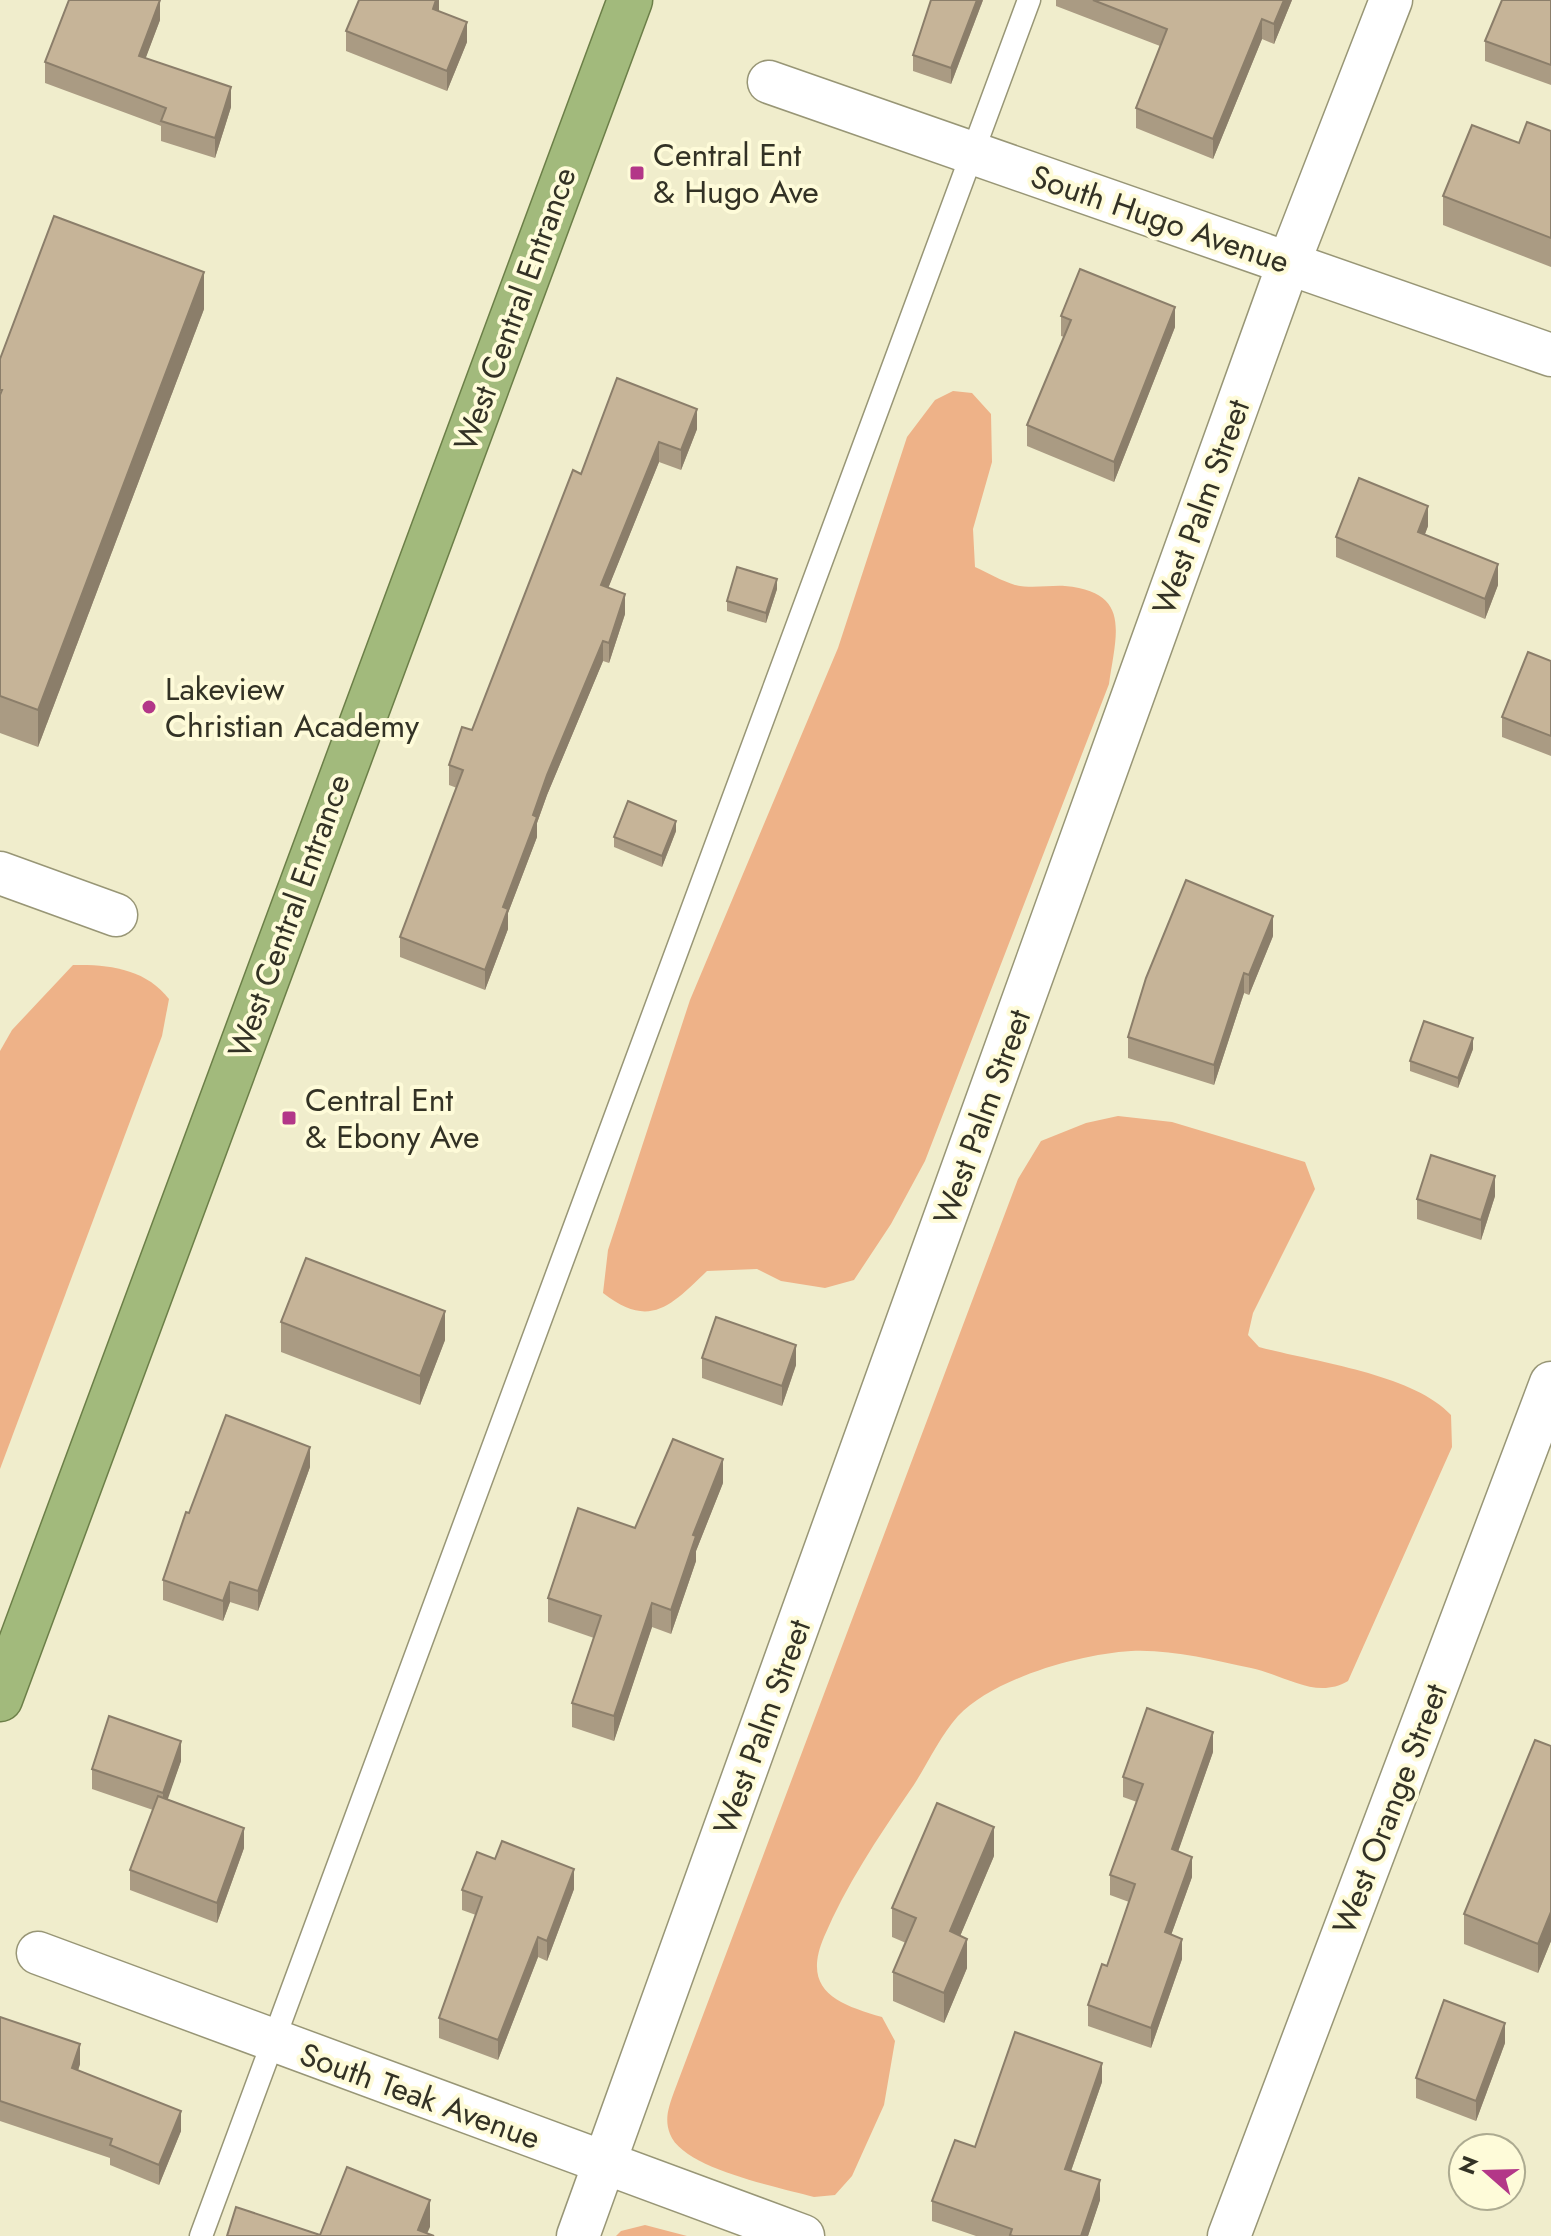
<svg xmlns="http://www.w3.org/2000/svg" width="1551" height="2236" font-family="Jost,sans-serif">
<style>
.green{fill:#eeb288}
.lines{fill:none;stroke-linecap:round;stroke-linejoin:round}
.service-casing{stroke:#989676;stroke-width:25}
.minor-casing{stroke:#989676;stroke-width:45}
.trunk-casing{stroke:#6c7f48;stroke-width:47}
.service{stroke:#fff;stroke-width:22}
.minor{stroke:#fff;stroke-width:42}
.trunk{stroke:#a2ba7c;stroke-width:44}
.wall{fill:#aa9b83}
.shaded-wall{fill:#8b7e6a}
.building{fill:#c6b498;stroke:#8b7e6a;stroke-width:2}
.poi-dot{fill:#b33788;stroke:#fefbd9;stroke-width:3}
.labels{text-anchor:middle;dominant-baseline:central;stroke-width:8;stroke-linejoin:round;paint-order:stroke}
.poi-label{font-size:32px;fill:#333225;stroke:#fefbd9;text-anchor:start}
.street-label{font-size:32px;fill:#333225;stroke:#fefbd9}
</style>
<rect width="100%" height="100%" fill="#f0edcc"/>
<g class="green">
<path d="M953,391L972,393L991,414L992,462L973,529L975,567C988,573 1002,581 1015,585C1031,589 1050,585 1065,586C1132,592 1116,634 1109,684L925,1161L891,1224L854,1280L825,1288L781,1281L757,1269L707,1271C670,1307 649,1329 603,1293L608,1250L690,1000L838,648L907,437L935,400Z"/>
<path d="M73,965C109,964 146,969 169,999L162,1036L0,1469V1051L12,1030Z"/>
<path d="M1118,1116L1172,1122L1305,1162L1315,1189L1253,1313L1248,1335L1259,1347C1314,1362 1413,1374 1451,1415L1452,1447L1348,1681C1316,1700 1285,1675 1251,1668C1213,1660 1170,1649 1131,1651C1080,1654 994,1678 958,1716C939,1737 926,1768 909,1792C877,1839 846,1885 824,1937C801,1991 838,2004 882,2017L895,2041L884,2105L852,2176L835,2195L814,2197C779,2187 683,2169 670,2134C664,2119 669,2106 674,2092L1018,1179L1041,1141L1086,1123Z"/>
<polygon points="645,2225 687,2236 616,2236 621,2231"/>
</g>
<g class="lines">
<g class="service-casing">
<polyline id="service" points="201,2236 1029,0"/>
</g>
<g class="minor-casing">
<g id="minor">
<polyline points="769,82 1551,355"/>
<polyline points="0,873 116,915"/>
<polyline points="38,1953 803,2236"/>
<polyline points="578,2236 1288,265 1391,0"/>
<polyline points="1229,2236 1551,1383"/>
</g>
</g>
<g class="trunk-casing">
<polyline id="trunk" points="0,1699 630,0"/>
</g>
<use href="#service" class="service"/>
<use href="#minor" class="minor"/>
<use href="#trunk" class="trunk"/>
</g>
<g class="wall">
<polygon points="439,0 439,11 467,42 447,91 346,51 346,31"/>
<polygon points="983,0 951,84 913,71 913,55"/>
<polygon points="1056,0 1292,0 1274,44 1262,39 1213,159 1136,128 1136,108 1160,46 1056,6"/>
<polygon points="1551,0 1551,85 1485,61 1485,41"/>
<polygon points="160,20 145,59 231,107 215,158 161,141 161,126 45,83 45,62"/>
<polygon points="1551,131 1551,267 1443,225 1443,196 1519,143"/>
<polygon points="204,309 38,747 0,733 0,359"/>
<polygon points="1061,316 1175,327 1114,482 1027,446 1027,425 1064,337 1061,336"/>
<polygon points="617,378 697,429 681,470 659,462 608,588 625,614 609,663 603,661 547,795 537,823 537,837 508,913 508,929 485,990 400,957 400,937 457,788 449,785 449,765 472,730 581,474"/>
<polygon points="1428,526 1425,534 1498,585 1485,619 1336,557 1336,537"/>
<polygon points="777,589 766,623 727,611 727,601"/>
<polygon points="1551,661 1551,756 1502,737 1502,717"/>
<polygon points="676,831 662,867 614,847 614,837"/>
<polygon points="1273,936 1249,995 1244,993 1214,1085 1128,1058 1128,1037"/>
<polygon points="1473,1049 1458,1088 1410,1071 1410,1061"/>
<polygon points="1495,1196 1481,1240 1417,1219 1417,1199"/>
<polygon points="281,1322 445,1340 420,1405 281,1352"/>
<polygon points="702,1358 796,1365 782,1406 702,1378"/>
<polygon points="310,1467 258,1611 230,1602 223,1621 163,1600 163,1580 189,1513"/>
<polygon points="723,1483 696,1551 696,1561 671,1634 652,1627 614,1741 572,1727 572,1703 594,1638 548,1622 548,1598 635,1528"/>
<polygon points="1551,1746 1551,1941 1538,1973 1464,1944 1464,1914"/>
<polygon points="1213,1752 1178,1851 1192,1877 1171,1935 1182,1959 1151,2048 1088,2026 1088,2005 1107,1966 1129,1902 1110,1895 1110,1875 1137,1802 1123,1797 1123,1777"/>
<polygon points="181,1761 167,1799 244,1848 217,1923 130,1890 130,1870 153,1810 92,1789 92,1769"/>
<polygon points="994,1856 960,1936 967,1968 944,2023 893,2001 893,1972 906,1943 892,1937 892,1908"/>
<polygon points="574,1889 547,1961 538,1957 498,2060 439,2038 439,2018 476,1915 462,1910 462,1890"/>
<polygon points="0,2017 80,2064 78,2071 181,2131 159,2185 110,2165 110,2158 0,2121"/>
<polygon points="1505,2043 1476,2121 1416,2098 1416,2078"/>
<polygon points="1102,2082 1071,2171 1100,2200 1088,2236 976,2236 932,2221 932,2201 975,2147"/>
</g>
<g class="shaded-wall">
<polygon points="160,0 160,20 139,76 139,56"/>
<polygon points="436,0 439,0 439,12 433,9"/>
<polygon points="977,0 983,0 951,84 951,68"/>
<polygon points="1284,0 1292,0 1274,44 1274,24"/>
<polygon points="1262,19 1262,39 1213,159 1213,139"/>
<polygon points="467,22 467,42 447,91 447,71"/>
<polygon points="231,87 231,107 215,158 215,138"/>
<polygon points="204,272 204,309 38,747 38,710"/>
<polygon points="1175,307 1175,327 1114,482 1114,462"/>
<polygon points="697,409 697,429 681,470 681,450"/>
<polygon points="659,442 659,462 601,606 601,585"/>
<polygon points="1428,506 1428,526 1418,552 1418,532"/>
<polygon points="1498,564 1498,585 1485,619 1485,599"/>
<polygon points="777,579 777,589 766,623 766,613"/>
<polygon points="625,594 625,614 609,663 609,643"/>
<polygon points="603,641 603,661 547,795 537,823 537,837 508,913 508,929 485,990 485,970 503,907 533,815 547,775"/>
<polygon points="676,821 676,831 662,867 662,856"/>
<polygon points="1273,916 1273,936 1249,995 1249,975"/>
<polygon points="1244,973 1244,993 1214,1085 1214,1065"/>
<polygon points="1473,1038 1473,1049 1458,1088 1458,1078"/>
<polygon points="1495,1176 1495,1196 1481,1240 1481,1220"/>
<polygon points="445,1311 445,1340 420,1405 420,1376"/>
<polygon points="796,1345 796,1365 782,1406 782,1386"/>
<polygon points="310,1447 310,1467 258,1611 258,1591"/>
<polygon points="723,1459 723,1483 696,1551 696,1561 671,1634 671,1610 693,1535"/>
<polygon points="230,1582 230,1602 223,1621 223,1601"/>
<polygon points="652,1603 652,1627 614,1741 614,1716"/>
<polygon points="1213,1732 1213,1752 1172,1869 1172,1849"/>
<polygon points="181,1741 181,1761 163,1813 163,1793"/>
<polygon points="994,1827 994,1856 950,1960 950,1931"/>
<polygon points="244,1828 244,1848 217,1923 217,1903"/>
<polygon points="1192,1857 1192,1877 1165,1952 1165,1932"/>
<polygon points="574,1869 574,1889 547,1961 547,1941"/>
<polygon points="1551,1912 1551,1941 1538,1973 1538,1944"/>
<polygon points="538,1937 538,1957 498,2060 498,2040"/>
<polygon points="967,1939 967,1968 944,2023 944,1993"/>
<polygon points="1182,1939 1182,1959 1151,2048 1151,2028"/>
<polygon points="1505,2023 1505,2043 1476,2121 1476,2101"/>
<polygon points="80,2044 80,2064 72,2088 72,2068"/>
<polygon points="1102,2063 1102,2082 1065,2188 1065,2169"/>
<polygon points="181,2111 181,2131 159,2185 159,2165"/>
<polygon points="1100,2180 1100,2200 1088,2236 1081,2236"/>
<polygon points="430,2200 430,2227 426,2236 418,2230"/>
</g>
<g class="building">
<polygon points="69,0 160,0 139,56 231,87 215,138 161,121 166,108 45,62"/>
<polygon points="359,0 436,0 433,9 467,22 447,71 346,31"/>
<polygon points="931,0 977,0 951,68 913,55"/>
<polygon points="1093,0 1284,0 1274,24 1262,19 1213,139 1136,108 1167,29"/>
<polygon points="1502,0 1551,0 1551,65 1485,41"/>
<polygon points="1527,122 1551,131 1551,238 1443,196 1472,125 1519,143"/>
<polygon points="54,216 204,272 38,710 0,696 0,395 2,390 0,390 0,359"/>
<polygon points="1080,269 1175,307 1114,462 1027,425 1071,320 1061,316"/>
<polygon points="617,378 697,409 681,450 659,442 601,585 625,594 609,643 603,641 547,775 533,815 537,817 503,907 508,909 485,970 400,937 463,770 449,765 462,727 472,730 573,470 581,474"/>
<polygon points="1359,478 1428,506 1418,532 1498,564 1485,599 1336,537"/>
<polygon points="737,567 777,579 766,613 727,601"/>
<polygon points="1528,652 1551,661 1551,736 1502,717"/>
<polygon points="628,801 676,821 662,856 614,837"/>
<polygon points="1186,880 1273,916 1249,975 1244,973 1214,1065 1128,1037 1146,978"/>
<polygon points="1424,1021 1473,1038 1458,1078 1410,1061"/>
<polygon points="1431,1155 1495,1176 1481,1220 1417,1199"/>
<polygon points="306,1258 445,1311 420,1376 281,1322"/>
<polygon points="716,1317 796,1345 782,1386 702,1358"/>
<polygon points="226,1415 310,1447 258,1591 230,1582 223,1601 163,1580 186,1512 189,1513"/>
<polygon points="673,1439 723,1459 693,1535 696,1536 671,1610 652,1603 614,1716 572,1703 601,1616 548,1598 578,1508 635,1528"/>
<polygon points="1147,1708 1213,1732 1172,1849 1192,1857 1165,1932 1182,1939 1151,2028 1088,2005 1102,1964 1107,1966 1135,1884 1110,1875 1143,1784 1123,1777"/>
<polygon points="109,1716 181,1741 163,1793 92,1769"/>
<polygon points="1535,1740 1551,1746 1551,1912 1538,1944 1464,1914"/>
<polygon points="158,1796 244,1828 217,1903 130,1870"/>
<polygon points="937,1803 994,1827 950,1931 967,1939 944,1993 893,1972 916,1918 892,1908"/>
<polygon points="502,1841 574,1869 547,1941 538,1937 498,2040 439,2018 482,1897 462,1890 477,1852 495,1859"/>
<polygon points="1444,2000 1505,2023 1476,2101 1416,2078"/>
<polygon points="0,2017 80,2044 72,2068 181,2111 159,2165 110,2145 112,2139 0,2101"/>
<polygon points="1015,2032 1102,2063 1065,2169 1100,2180 1081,2236 1013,2236 1010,2235 1012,2229 932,2201 955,2140 975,2147"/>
<polygon points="347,2167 430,2200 418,2230 434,2236 227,2236 236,2207 320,2235"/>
</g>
<g class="poi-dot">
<rect x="629" y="165" width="16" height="16" rx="4"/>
<circle cx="149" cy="707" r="8"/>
<rect x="281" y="1110" width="16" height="16" rx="4"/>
</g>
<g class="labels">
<g class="poi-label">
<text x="653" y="155">Central Ent<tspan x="653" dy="37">&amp; Hugo Ave</tspan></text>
<text x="165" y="689">Lakeview<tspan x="165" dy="37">Christian Academy</tspan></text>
<text x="305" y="1100">Central Ent<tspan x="305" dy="37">&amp; Ebony Ave</tspan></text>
</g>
<g class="street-label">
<text transform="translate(1160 219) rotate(19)">South Hugo Avenue</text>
<text transform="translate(515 309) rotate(-70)">West Central Entrance</text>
<text transform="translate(1201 507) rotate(-70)">West Palm Street</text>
<text transform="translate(289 916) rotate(-70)">West Central Entrance</text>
<text transform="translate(982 1117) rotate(-70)">West Palm Street</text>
<text transform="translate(762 1727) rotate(-70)">West Palm Street</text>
<text transform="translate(1390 1809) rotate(-69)">West Orange Street</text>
<text transform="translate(420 2096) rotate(20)">South Teak Avenue</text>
</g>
</g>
<g transform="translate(1487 2172) rotate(290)"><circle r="38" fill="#fefbd9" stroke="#adab91" stroke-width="2"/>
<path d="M0-6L14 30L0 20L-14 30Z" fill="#b33788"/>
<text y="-12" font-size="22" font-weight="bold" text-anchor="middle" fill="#333225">N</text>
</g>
</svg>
